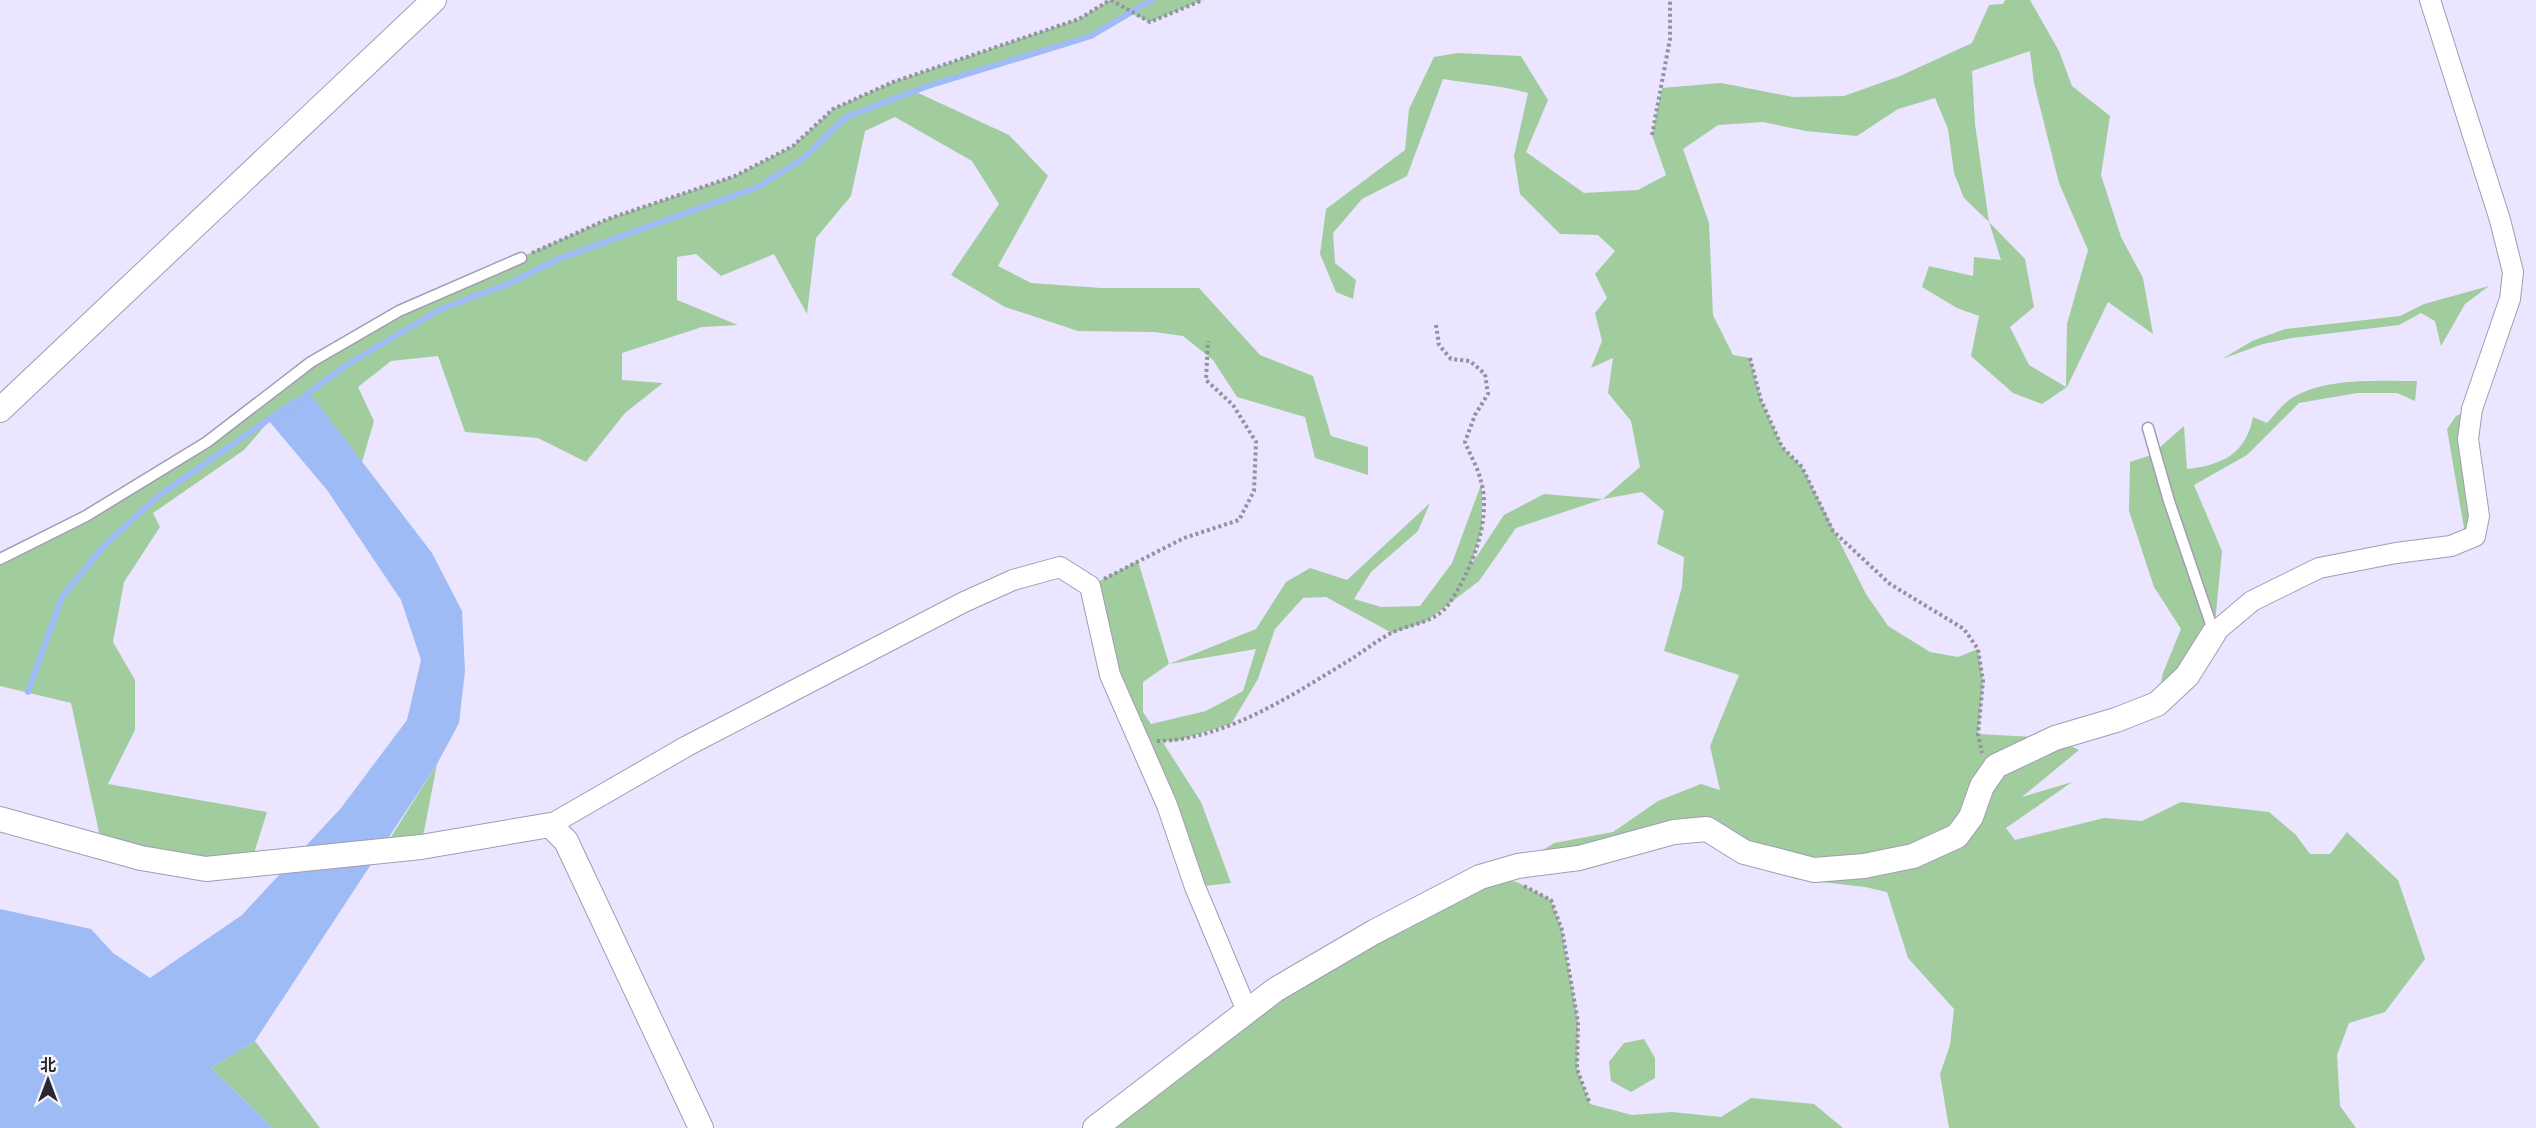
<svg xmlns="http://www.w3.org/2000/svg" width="2536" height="1128" font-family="Poppins,'Noto Sans SC',sans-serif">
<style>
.green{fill:#a1cc9e;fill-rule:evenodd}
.water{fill:#9ebbf6}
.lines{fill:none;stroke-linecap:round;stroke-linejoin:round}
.stream{stroke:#9ebbf6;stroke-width:6}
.service-casing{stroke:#a29cb3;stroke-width:13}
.minor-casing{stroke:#a29cb3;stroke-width:22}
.tertiary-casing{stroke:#a29cb3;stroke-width:26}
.path{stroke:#9590a2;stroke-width:4;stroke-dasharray:3 3;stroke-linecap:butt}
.service{stroke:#fff;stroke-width:10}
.minor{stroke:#fff;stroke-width:20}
.tertiary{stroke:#fff;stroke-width:24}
</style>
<rect width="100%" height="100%" fill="#ece5ff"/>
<g class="green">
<polygon points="1110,0 1203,0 1150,22 1130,13 1091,36 914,91 1009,135 1048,176 998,266 1031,283 1101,288 1199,288 1260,355 1313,376 1331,436 1368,447 1368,475 1315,458 1305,417 1237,397 1213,360 1183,336 1154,332 1078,331 1005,307 951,275 999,204 972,161 895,117 865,131 851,196 816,238 807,314 774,254 721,276 696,254 677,257 677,300 738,325 702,327 622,353 622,380 663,383 625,413 586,462 538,438 465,432 438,356 391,361 358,387 374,421 362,462 308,392 269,421 244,450 153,513 160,527 124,582 113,642 135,680 135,730 108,784 267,812 250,866 102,846 71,703 0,686 0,559 207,442 311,362 399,311 608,219 735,176 793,146 833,109 893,82 1079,19"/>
<path d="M2005,0H2030L2059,51L2072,86L2110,116L2101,175L2121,237L2143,278L2153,334L2108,302L2067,387L2042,404L2013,393L1971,356L1979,316L1957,308L1922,287L1929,266L1973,276L1974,257L2001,260L1989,222L1964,198L1954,173L1948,129L1935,98L1898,109L1857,136L1806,131L1763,122L1718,125L1683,149L1709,223L1713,315L1733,355L1750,358L1761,400L1782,447L1802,467L1866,594L1888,626L1930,652L1958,657L1978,649L1983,681L1978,734L2055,738L2079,750L2022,797L2072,782L2006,828L2015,840L2104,818L2142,821L2181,802L2269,812L2296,835L2310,854H2330L2347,832L2398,880L2425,959L2385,1012L2349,1023L2337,1055L2340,1106L2356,1128H1949L1940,1074L1950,1045L1954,1009L1908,958L1887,892L1865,887L1795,879L1707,829L1518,866L1554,843L1613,832L1658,801L1701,784L1720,790L1710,746L1739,675L1664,651L1682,587L1684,557L1657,544L1664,511L1642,492L1603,499L1516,528L1479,581L1425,622L1392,633L1326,597L1303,598L1275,629L1258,679L1231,724L1176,741H1162L1201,802L1231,883L1195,887L1134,733L1090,586L1138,561L1169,664L1256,629L1286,582L1310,568L1347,580L1430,503L1418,531L1371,572L1354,599L1381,607L1420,606L1452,563L1482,482V528L1471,565L1504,515L1544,494L1603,499L1640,467L1631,421L1608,393L1613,358L1591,368L1602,341L1595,313L1607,298L1595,274L1615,251L1598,235L1560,234L1520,194L1514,156L1528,93C1500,85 1472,84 1443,79L1407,176L1362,199L1333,233L1335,263L1356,280L1353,299L1336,292L1320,254L1326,209L1405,150L1409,109L1434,57L1458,53L1521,56L1548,100L1526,152L1584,193L1638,190L1666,175L1652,135L1662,88L1721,83L1793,97L1844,96L1900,76L1972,43L1989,5L2003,4ZM2030,51L2034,83L2059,183L2088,250L2067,324L2066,387L2029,365L2010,327L2034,307L2025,259L1989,222L1975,124L1972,71ZM1256,649L1243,691L1206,711L1151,724L1143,712V682L1169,664Z"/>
<polygon points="2489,286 2465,304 2441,346 2435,321 2421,313 2399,325 2292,338 2263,344 2222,359 2252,341 2285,329 2400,316 2424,304"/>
<path d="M2417,381L2415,401L2397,393H2357L2299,403L2247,455L2194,485L2222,551L2214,633L2157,704L2163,673L2181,629L2154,587L2129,511L2130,462L2151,455L2184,426L2187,469C2222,465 2246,454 2253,417L2267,423C2274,416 2281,406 2289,400C2321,377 2380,381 2417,381Z"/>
<polygon points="2472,409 2479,516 2466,540 2447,429 2456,416"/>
<polygon points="437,764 421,847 382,851"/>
<polygon points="1480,877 1517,882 1551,900 1562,931 1578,1022 1577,1069 1590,1104 1632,1115 1672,1112 1721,1117 1751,1098 1814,1104 1843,1128 1095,1128 1275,990"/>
<polygon points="1644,1039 1655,1058 1655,1078 1631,1092 1611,1081 1609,1062 1624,1043"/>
<polygon points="255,1041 320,1128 273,1128 211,1068"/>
</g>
<polygon class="water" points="308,391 432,553 462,611 465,671 459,723 437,764 255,1041 211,1068 273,1128 0,1128 0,909 91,929 113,953 150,978 242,915 341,808 407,720 421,660 401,600 327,490 269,421"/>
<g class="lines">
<g class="stream">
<polyline points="304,396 348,364 441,309 510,283 561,258 758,187 804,158 846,117 928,86 1091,36 1152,0"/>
<polyline points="28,692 62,597 105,545 157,497 295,401"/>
</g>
<g class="service-casing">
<g id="service">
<polyline points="2148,428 2169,501 2214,633"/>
<polyline points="0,559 86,516 207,442 311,362 399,311 521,258"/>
</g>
</g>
<g class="minor-casing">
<g id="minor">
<polyline points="2214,633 2252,601 2319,568 2396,553 2451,546 2475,536 2479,516 2468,439 2472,409 2510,299 2513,272 2500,220 2430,0"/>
<polyline points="550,825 687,746 964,602 1013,580 1060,567 1090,586 1110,675 1167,805 1195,887 1247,1011"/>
</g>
</g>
<g class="tertiary-casing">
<g id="tertiary">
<polyline points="0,410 434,0"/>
<polyline points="0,819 141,858 206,869 421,847 550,825 566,841 701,1128"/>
<polyline points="1095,1128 1275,990 1374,932 1480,877 1518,866 1579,858 1674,832 1707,829 1744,852 1814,870 1864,866 1913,856 1957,836 1971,817 1982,786 1996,766 2055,738 2116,720 2157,704 2187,676 2214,633"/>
</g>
</g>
<g class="path">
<polyline points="1111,0 1150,22 1203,0"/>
<polyline points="1652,135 1670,39 1670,0"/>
<polyline points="532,253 608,219 735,176 793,146 833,109 893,82 1079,19 1110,0"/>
<polyline points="1750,358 1761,400 1782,447 1802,467 1833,531 1890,584 1964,629 1978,649 1983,681 1978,734 1982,753"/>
<polyline points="1104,579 1184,538 1239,520 1254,491 1256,442 1233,405 1206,380 1208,341"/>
<path d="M1157,741C1227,740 1295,693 1353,658C1365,650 1378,640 1391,633C1409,624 1435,623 1448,605C1471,572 1492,521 1481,481C1478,468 1470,455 1465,442L1475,415L1488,394L1485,374L1470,361L1451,359L1439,345L1436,325"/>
<polyline points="1524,886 1551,900 1562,930 1578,1022 1577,1069 1590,1104"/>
</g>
<use href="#service" class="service"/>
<use href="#minor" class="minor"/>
<use href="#tertiary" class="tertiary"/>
</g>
<g transform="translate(48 1080)" stroke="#f7f6fb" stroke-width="4.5" paint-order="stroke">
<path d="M0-4.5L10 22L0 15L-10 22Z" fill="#292730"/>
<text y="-9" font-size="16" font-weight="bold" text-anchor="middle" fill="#292730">北</text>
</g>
</svg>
